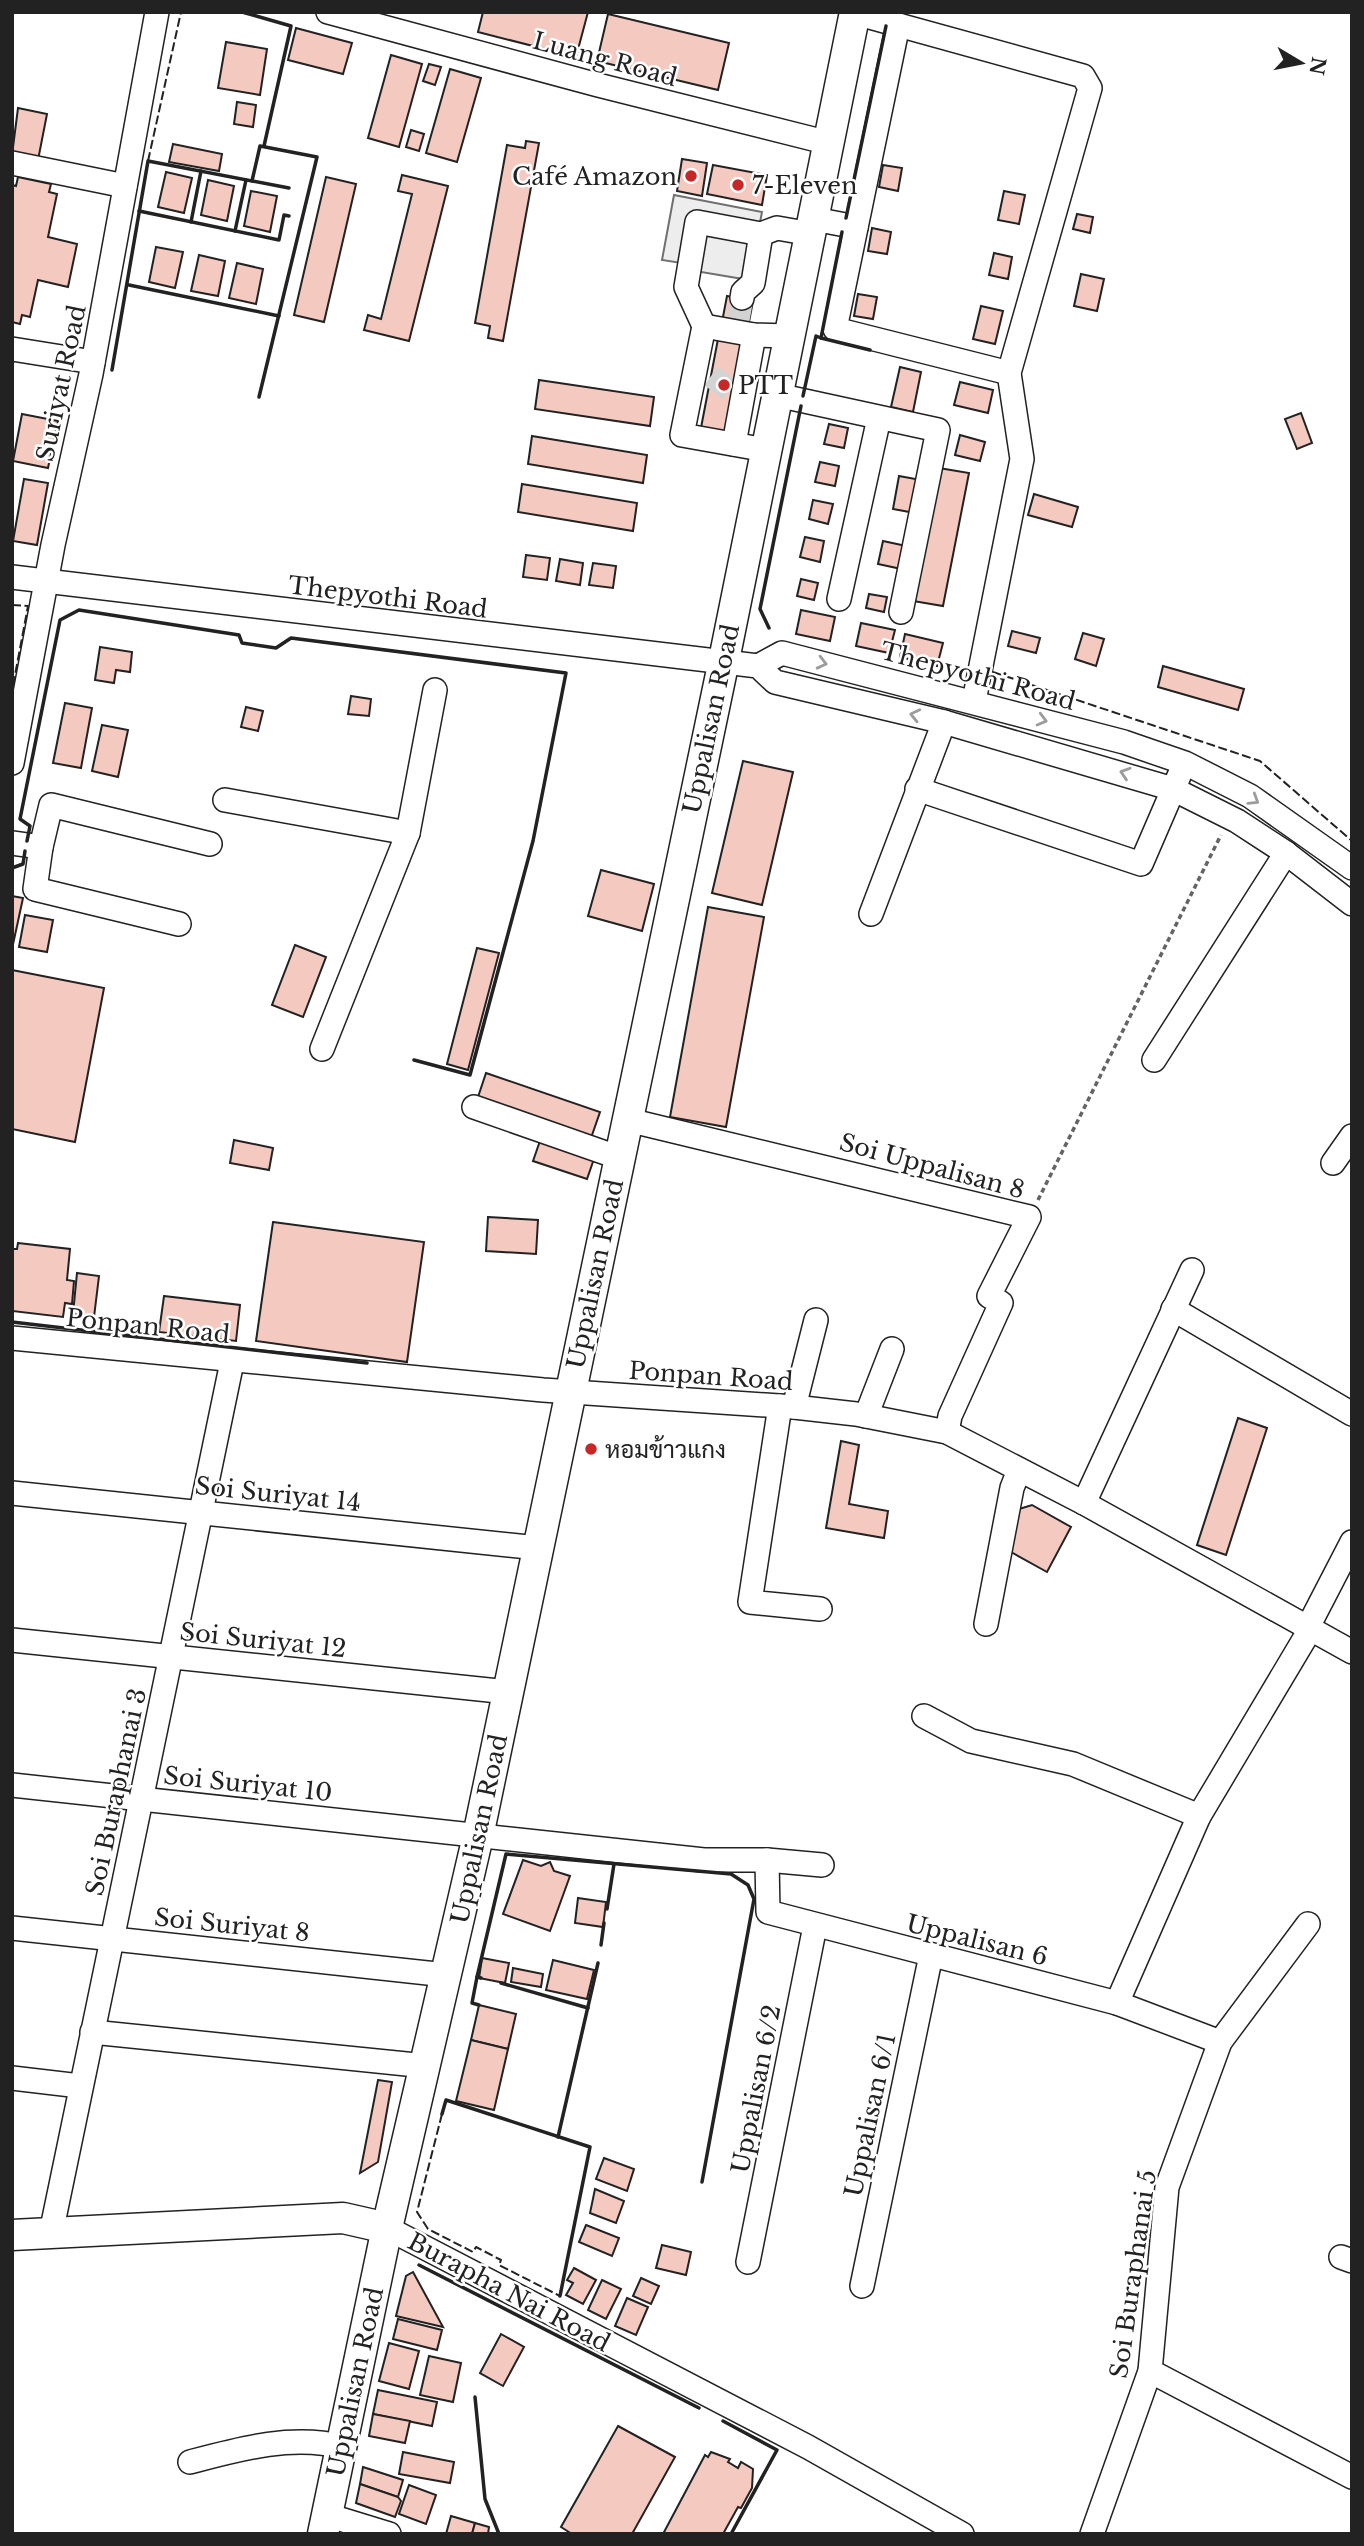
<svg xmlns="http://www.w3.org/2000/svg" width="1364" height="2546" font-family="'Libre Baskerville',Sarabun,serif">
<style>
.parking{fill:#ededed;stroke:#6f6f6f;stroke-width:2}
.building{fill:#f3c9c0;stroke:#222;stroke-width:2}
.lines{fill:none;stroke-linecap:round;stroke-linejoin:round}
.minor-tunnel{stroke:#d3d3d3;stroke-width:23;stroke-dasharray:23 11;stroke-linecap:butt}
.minor-casing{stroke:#222;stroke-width:26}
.major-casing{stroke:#222;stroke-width:33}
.path{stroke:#646464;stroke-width:3.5;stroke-dasharray:5 3.5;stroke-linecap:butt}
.minor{stroke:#fff;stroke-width:23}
.major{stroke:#fff;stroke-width:30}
.fence{stroke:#222;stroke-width:2;stroke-dasharray:9 3.5;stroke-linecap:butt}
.wall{stroke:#222;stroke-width:3.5}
.oneway{stroke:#9c9c9c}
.poi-dot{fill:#c62828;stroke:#fff;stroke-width:2.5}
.labels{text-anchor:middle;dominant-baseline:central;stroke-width:5;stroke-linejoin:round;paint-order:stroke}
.street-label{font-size:24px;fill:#222;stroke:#fff}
.poi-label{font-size:24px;fill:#222;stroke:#fff;text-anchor:start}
</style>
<rect width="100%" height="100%" fill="#fff"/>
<polygon class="parking" points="674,195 762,212 749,280 695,271 695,265 662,260"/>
<g class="building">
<polygon points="483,12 588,12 576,57 478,32"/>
<polygon points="608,14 729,43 718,90 597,61"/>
<polygon points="296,28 352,43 343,74 288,60"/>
<polygon points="226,42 267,49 260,95 218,88"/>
<polygon points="391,55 422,64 399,147 368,138"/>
<polygon points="429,64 441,67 435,85 423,81"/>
<polygon points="450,69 481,78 457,162 426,153"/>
<polygon points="237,102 256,105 253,127 234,124"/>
<polygon points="18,108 47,114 38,160 12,155"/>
<polygon points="411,130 424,134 419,151 406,147"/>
<polygon points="526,141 539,143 503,341 488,338 490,326 475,323 507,145 525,148"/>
<polygon points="173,144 222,154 219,171 169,162"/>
<polygon points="682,159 707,163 702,196 677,191"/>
<polygon points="713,165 767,175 762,205 707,194"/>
<polygon points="883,165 902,168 898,191 879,187"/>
<polygon points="166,172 192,178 184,213 158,207"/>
<polygon points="402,175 448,186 409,341 364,330 368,315 381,319 412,194 398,191"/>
<polygon points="18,177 51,184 49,192 57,194 48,237 77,244 68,287 38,280 30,317 22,315 20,324 12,322 12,185 16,186"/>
<polygon points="326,177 356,184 324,322 294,315"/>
<polygon points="208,180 234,186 227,221 201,215"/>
<polygon points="251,191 277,196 270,232 244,226"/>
<polygon points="1004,191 1025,195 1019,224 998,220"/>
<polygon points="1077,214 1093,217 1090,233 1073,229"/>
<polygon points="872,228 891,232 887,254 868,251"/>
<polygon points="156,247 183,252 175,288 149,282"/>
<polygon points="994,253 1012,257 1008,279 989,275"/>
<polygon points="199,255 225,261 218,296 191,291"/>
<polygon points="237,263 263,269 256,304 229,298"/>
<polygon points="1081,274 1104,279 1097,311 1074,306"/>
<polygon points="858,294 877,297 873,319 854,316"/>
<polygon points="727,296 753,301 748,327 722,322"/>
<polygon points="981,306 1003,311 995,344 973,339"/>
<polygon points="718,339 745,344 728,438 700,433"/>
<polygon points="900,367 921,372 913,412 891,407"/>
<polygon points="539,380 654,397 650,426 535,409"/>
<polygon points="960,382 993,390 988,413 954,405"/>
<polygon points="1301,413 1312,443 1297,449 1285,419"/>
<polygon points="22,414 58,421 48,468 13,461"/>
<polygon points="829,424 848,428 844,448 824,444"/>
<polygon points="960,435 985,442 980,461 955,455"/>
<polygon points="532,436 647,455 643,483 528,464"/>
<polygon points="820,462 839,466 835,486 815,482"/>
<polygon points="939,468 969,473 943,606 913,601"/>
<polygon points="899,476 921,480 915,513 893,509"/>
<polygon points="24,479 48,483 37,545 13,541"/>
<polygon points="522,484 637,503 633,531 518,512"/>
<polygon points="1034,494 1078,507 1072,527 1028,515"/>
<polygon points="813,500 833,504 828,524 809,519"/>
<polygon points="805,537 824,541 820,562 800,557"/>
<polygon points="883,541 911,547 906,570 878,564"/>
<polygon points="526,555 550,558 547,580 523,577"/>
<polygon points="560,559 583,563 580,585 556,581"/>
<polygon points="593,563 616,566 613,588 589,585"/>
<polygon points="801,579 818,583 814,600 797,596"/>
<polygon points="869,594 887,597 884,612 866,608"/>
<polygon points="801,610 835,617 830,641 796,634"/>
<polygon points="861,623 895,630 889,653 856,646"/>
<polygon points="1012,631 1040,638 1036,653 1008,646"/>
<polygon points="1083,633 1104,639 1096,666 1075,659"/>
<polygon points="905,634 943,643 937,666 900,657"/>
<polygon points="100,647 132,652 130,672 116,670 114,683 95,680"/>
<polygon points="1163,666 1244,689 1238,710 1158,687"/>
<polygon points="351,696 371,699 369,716 348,714"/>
<polygon points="65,703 92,708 81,768 53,763"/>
<polygon points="246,707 263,711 258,731 241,727"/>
<polygon points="102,725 128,730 118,777 92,771"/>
<polygon points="743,761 793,772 762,905 712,893"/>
<polygon points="601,870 654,884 642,931 588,916"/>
<polygon points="12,896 23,898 12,949"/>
<polygon points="708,907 764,917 726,1127 670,1117"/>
<polygon points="25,915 53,920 47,952 19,947"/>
<polygon points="295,945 326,957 303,1017 272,1005"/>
<polygon points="477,948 499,953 468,1070 447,1064"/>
<polygon points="12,970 104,988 75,1142 12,1129"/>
<polygon points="486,1073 600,1112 591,1138 477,1100"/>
<polygon points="541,1138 595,1156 587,1179 533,1161"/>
<polygon points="234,1140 273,1148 269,1170 230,1163"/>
<polygon points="488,1217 538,1220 536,1254 486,1251"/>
<polygon points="273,1222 424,1242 407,1362 256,1341"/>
<polygon points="18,1243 70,1249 67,1280 74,1281 72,1304 65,1303 63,1317 13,1311 12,1315 12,1249 17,1249"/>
<polygon points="77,1273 99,1276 94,1317 73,1314"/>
<polygon points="164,1296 240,1305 236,1341 159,1332"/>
<polygon points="1238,1418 1267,1428 1226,1555 1197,1545"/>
<polygon points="841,1441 859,1445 849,1504 888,1511 884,1538 826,1528"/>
<polygon points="1032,1505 1071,1527 1047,1572 1011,1552 1019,1509"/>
<polygon points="523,1860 541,1866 550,1862 554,1871 570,1876 550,1931 503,1914"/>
<polygon points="578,1898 606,1902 603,1927 575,1923"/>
<polygon points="482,1958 509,1963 505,1983 479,1978"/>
<polygon points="553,1960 594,1970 587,1999 546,1990"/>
<polygon points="513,1968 543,1974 541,1987 511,1982"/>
<polygon points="479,2005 516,2014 508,2049 471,2040"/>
<polygon points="471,2040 508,2049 494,2110 456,2101"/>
<polygon points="378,2080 392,2082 378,2162 360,2173"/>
<polygon points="604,2158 634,2169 627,2191 596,2179"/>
<polygon points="595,2189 624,2201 616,2223 590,2213"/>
<polygon points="586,2225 619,2238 612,2256 579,2242"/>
<polygon points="662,2245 691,2252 686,2275 656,2268"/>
<polygon points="574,2268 596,2280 583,2304 566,2295 573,2283 567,2280"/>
<polygon points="413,2272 443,2327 396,2316 406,2276"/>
<polygon points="641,2278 659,2286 651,2304 633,2296"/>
<polygon points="602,2280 621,2289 606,2319 588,2310"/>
<polygon points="627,2298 648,2307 636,2335 615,2326"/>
<polygon points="398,2319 442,2330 437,2350 393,2339"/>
<polygon points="501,2334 524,2347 503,2386 480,2373"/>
<polygon points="389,2343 419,2351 409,2389 379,2381"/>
<polygon points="429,2356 461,2363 453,2402 420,2395"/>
<polygon points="378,2390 437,2402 432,2426 373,2414"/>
<polygon points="373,2414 410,2421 405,2443 369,2436"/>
<polygon points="618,2426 675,2457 632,2534 572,2534 561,2527"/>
<polygon points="403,2452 454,2462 450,2483 399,2474"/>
<polygon points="711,2452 730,2459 728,2462 738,2468 741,2462 753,2469 752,2488 741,2508 738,2507 723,2534 663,2534 705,2455 708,2457"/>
<polygon points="363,2467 403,2480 398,2497 360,2484"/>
<polygon points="360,2484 398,2497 401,2501 395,2517 356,2503"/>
<polygon points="409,2485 436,2495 426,2524 399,2514"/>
<polygon points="451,2516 475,2523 472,2534 446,2534"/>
<polygon points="475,2523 489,2527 488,2534 472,2534"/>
</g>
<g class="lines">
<g class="minor-tunnel">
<polyline points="737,325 742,298"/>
<polyline points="711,376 737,395"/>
</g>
<g class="minor-casing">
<g id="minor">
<polyline points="328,12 598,85 829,143"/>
<polyline points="855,13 1083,76 1090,88 1009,373 1022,459 974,701"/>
<polyline points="898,25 835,329 1009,373"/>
<polyline points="12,163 125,186"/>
<polyline points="814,219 856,227"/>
<polyline points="742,298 743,292 753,283 761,234"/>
<polyline points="704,326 686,287 697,222 761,234 777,228 811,234"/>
<polyline points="12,349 93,362"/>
<polyline points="777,395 938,430 901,612"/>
<polyline points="734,444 754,335"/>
<polyline points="766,450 682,435 704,326 754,335 790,336"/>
<polyline points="12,577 758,666 775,682 944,722 1173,789 1237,821 1286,853 1352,904"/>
<polyline points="839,599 879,418"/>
<polyline points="758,666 782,653 1124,742 1185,763 1250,796 1352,868"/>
<polyline points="12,763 53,545 91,374 157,12"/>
<polyline points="917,789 1141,864 1179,776"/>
<polyline points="225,800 408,833"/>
<polyline points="12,843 41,847 35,889 179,924"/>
<polyline points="41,847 51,805 210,844"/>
<polyline points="871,914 944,722"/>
<polyline points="322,1049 408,833 435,690"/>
<polyline points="1154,1060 1286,853"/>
<polyline points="474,1107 620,1158"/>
<polyline points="628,1120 1029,1217 989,1296 1001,1303 950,1416 947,1432"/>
<polyline points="1333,1163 1352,1136"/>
<polyline points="1173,1309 1352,1414"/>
<polyline points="12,1338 543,1390 794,1407 856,1414 947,1432 1084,1503 1352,1652"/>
<polyline points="780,1406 750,1602 820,1609"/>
<polyline points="794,1407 816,1320"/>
<polyline points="866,1416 892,1349"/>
<polyline points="12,1493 538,1548"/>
<polyline points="1084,1503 1192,1270"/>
<polyline points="986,1624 1012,1488 1019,1470"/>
<polyline points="1308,1627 1352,1542"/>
<polyline points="12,1640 508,1692"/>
<polyline points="924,1716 971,1741 1073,1764 1199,1816"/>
<polyline points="12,1785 704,1860 767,1860 822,1865"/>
<polyline points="767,1860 768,1912 1117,2003 1220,2042"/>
<polyline points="12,1928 446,1975"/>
<polyline points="1117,2003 1199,1816 1311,1628"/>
<polyline points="92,2032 426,2066"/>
<polyline points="12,2078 80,2086"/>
<polyline points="387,2228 808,2447 962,2534"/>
<polyline points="51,2233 232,1362"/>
<polyline points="1341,2257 1352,2261"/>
<polyline points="748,2262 815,1926"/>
<polyline points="862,2286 931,1955"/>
<polyline points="1150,2371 1352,2477"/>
<path d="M190,2462C239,2449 292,2434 343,2447"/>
<polyline points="327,2515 389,2534"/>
<polyline points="1092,2534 1150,2371 1167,2187 1220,2042 1308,1924"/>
</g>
</g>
<g class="major-casing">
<g id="major">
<polyline points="12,2235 343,2218 387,2228"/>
<polyline points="323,2534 387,2228 478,1836 724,660 855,12"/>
</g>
</g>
<polyline class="path" points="1038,1200 1221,835"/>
<use href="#minor" class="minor"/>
<use href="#major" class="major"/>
<g class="fence">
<polyline points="148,161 181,12"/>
<polyline points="12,605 28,606 12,691"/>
<polyline points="993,672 1260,761 1352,841"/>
<polyline points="442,2114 417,2212 428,2229 473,2252 476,2247 501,2260 499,2265 560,2296"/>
</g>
<g class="wall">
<polyline points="242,12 291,26 264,146"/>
<polyline points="252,181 260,146 317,157 259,397"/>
<polyline points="139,211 279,240 284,215 289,216"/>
<polyline points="846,218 886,26"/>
<polyline points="191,222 201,171"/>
<polyline points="235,231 246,180"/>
<polyline points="842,232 821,338 870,350"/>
<polyline points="129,285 279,316"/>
<polyline points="112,370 148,161 289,188"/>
<polyline points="803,396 816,336 821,338"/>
<polyline points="769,628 760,609 801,406"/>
<polyline points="27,841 30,826 20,819 60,620 79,610 239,635 242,643 276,648 291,638 566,673 533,841 470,1075 414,1060"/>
<polyline points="12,868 23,864 25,851"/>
<polyline points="12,1322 367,1363"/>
<polyline points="607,1909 614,1864"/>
<polyline points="601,1945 604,1923"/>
<polyline points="477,1977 472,2003 479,2005"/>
<polyline points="481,1978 477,1977 506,1854 731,1874 748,1885 754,1899 702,2182"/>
<polyline points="501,1983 588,2008"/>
<polyline points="442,2114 446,2100 590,2147 560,2296"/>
<polyline points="558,2137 598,1963"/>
<polyline points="419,2265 699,2408"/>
<polyline points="475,2397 485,2499 499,2534"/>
<polyline points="723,2421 777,2450 731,2534"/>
</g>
</g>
<defs><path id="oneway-chevron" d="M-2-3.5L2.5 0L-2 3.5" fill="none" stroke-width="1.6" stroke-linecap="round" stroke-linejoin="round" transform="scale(1.75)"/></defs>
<g class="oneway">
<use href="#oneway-chevron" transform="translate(822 663) rotate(14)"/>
<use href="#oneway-chevron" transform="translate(915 715) rotate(-167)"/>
<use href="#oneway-chevron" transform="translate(1042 720) rotate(15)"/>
<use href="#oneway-chevron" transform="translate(1125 773) rotate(-162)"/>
<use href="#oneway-chevron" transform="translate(1254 800) rotate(32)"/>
</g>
<g class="poi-dot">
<circle cx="691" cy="176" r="7"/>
<circle cx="738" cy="185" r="7"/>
<circle cx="724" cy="385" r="7"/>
<circle cx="591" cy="1449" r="7"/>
</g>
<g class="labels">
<g class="street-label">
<text transform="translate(605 59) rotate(15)">Luang Road</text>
<text transform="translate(61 383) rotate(-78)">Suriyat Road</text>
<text transform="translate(388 597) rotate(7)">Thepyothi Road</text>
<text transform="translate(978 676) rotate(15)">Thepyothi Road</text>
<text transform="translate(711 719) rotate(-78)">Uppalisan Road</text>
<text transform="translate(932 1166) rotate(15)">Soi Uppalisan 8</text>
<text transform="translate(595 1274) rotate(-78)">Uppalisan Road</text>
<text transform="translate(148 1326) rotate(6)">Ponpan Road</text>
<text transform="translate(711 1376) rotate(4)">Ponpan Road</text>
<text transform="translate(278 1494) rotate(6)">Soi Suriyat 14</text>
<text transform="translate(263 1640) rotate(6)">Soi Suriyat 12</text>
<text transform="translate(248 1784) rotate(6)">Soi Suriyat 10</text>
<text transform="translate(116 1792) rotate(-78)">Soi Buraphanai 3</text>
<text transform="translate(479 1829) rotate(-78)">Uppalisan Road</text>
<text transform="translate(232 1925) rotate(6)">Soi Suriyat 8</text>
<text transform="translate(977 1940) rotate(14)">Uppalisan 6</text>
<text transform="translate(756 2089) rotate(-79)">Uppalisan 6/2</text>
<text transform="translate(870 2115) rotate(-78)">Uppalisan 6/1</text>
<text transform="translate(1133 2274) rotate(-82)">Soi Buraphanai 5</text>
<text transform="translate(509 2292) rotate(28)">Burapha Nai Road</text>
<text transform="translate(355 2382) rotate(-78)">Uppalisan Road</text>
</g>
<g class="poi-label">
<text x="677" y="176" text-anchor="end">Café Amazon</text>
<text x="752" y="185">7-Eleven</text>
<text x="738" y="385">PTT</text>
<text x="605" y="1449">หอมข้าวแกง</text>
</g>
</g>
<rect width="1364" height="2546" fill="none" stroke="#222222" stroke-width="28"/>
<g transform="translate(1301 63) rotate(100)" stroke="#ffffff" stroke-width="5" paint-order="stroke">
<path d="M0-5L12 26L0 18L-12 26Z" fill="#222222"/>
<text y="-10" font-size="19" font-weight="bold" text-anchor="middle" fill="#222222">N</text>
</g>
</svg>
